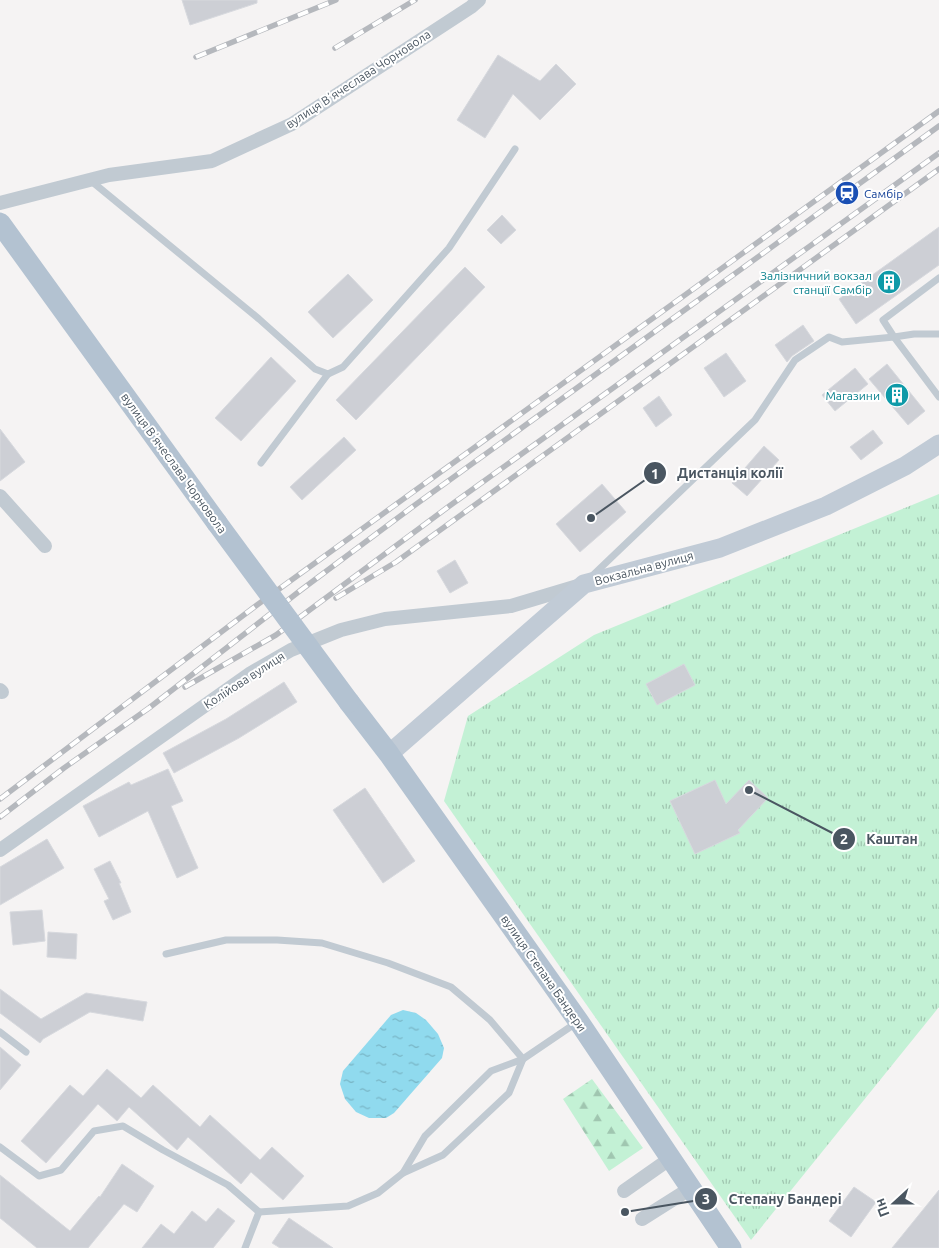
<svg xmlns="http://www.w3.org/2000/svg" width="939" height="1248" font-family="Ubuntu,sans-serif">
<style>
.forest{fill:url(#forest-firs)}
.park{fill:url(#park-tufts)}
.water{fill:url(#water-ripples)}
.building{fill:#cdcfd5;stroke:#d7d9de}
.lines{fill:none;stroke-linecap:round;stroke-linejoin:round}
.lane{stroke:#c1cad2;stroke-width:7}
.street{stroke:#c1cad2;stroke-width:14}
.secondary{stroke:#c1cbd6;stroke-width:19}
.primary{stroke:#b3c2d1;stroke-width:21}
.rail-casing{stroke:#b5b8bd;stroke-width:5.5}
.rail{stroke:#fff;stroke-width:4;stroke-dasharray:11;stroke-linecap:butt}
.primary-bridge{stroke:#b3c2d1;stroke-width:21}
.labels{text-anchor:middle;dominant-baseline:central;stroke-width:4;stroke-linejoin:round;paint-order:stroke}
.street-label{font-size:12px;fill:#4a5661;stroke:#fff}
.transit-label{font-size:12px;fill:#164399;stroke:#fff;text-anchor:start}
.culture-label{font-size:12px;fill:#0d838f;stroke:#fff;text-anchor:end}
.leader{fill:none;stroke:#4a5661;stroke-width:2}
.callout-dot{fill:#4a5661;stroke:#fff;stroke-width:2}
.mark-label{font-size:15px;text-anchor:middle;font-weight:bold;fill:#fff}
.callout-label{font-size:14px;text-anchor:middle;font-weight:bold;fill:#4a5661;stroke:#fff;stroke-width:4;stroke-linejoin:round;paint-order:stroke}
</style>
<defs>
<pattern id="forest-firs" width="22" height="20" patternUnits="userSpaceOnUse" patternTransform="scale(1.25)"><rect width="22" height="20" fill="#c3f1d5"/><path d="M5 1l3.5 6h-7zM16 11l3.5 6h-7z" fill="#a0c6b0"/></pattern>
<pattern id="park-tufts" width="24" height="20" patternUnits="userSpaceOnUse" patternTransform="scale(1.25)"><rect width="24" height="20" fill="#c3f1d5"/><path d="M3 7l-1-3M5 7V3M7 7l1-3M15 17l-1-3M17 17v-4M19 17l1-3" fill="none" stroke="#a0c6b0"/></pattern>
<pattern id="water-ripples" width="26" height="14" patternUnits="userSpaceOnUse" patternTransform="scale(1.25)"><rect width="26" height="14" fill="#90daee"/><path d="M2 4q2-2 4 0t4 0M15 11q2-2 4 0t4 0" fill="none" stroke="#78b4c4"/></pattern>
</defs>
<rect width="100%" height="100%" fill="#f5f3f3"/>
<polygon class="forest" points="592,1079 643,1148 609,1171 563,1099"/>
<polygon class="park" points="939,494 939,1007 751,1240 444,801 468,716 594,635"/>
<polygon class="water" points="403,1010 416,1013 426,1020 438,1034 444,1048 442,1058 394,1113 386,1118 369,1118 356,1112 345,1099 340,1084 343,1071 391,1015"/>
<g class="building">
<polygon points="182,0 257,0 257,3 190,25"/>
<polygon points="498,55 540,81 556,64 576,84 540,120 513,94 485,138 457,120"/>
<polygon points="502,215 516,230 501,244 487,230"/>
<polygon points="939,227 939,265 856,324 839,299"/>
<polygon points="465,267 485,287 356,420 336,400"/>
<polygon points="348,274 373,300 333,338 308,312"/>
<polygon points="803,325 814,341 792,356 787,362 775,345"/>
<polygon points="726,353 746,381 724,397 704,368"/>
<polygon points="271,357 296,381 241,441 215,418"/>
<polygon points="887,364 925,411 908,425 869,379"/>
<polygon points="855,368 868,384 835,411 822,395"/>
<polygon points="659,396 672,415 656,427 643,408"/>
<polygon points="0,429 25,462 0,481"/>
<polygon points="873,430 883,443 861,460 850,447"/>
<polygon points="344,437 356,450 302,500 290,487"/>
<polygon points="764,446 779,460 747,496 732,483"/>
<polygon points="602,484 626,512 580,552 556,524"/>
<polygon points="455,560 468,583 450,593 437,571"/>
<polygon points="684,664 695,685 657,705 646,684"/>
<polygon points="284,682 297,702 239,738 174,773 163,753 226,719"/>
<polygon points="168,769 183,801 171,806 198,868 177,878 148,811 99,837 83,806 129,782 131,785"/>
<polygon points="715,780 726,804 749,780 768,798 738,830 740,833 695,854 670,801"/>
<polygon points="365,788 415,861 383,883 333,810"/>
<polygon points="47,839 64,868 0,905 0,867"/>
<polygon points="110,861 121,883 119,883 131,912 113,920 104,901 109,899 94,869"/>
<polygon points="42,910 45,941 13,945 10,912"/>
<polygon points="48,932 77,934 76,959 47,957"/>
<polygon points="0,989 41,1019 86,993 147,1002 143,1021 90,1012 43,1039 40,1043 0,1013"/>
<polygon points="0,1047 21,1065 0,1090"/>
<polygon points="107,1069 141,1098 153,1085 200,1127 210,1115 260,1160 272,1147 304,1176 283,1200 251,1172 241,1184 188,1137 177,1150 129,1107 117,1121 98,1104 46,1163 21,1141 70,1085 83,1096"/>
<polygon points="122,1164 154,1186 137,1212 124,1204 88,1248 37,1248 0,1218 0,1175 70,1231 99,1196 100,1197"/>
<polygon points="854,1187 876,1202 851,1237 829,1221"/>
<polygon points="939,1190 939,1248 892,1248"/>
<polygon points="218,1208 235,1221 213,1248 142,1248 161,1224 174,1234 192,1211 206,1222"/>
<polygon points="289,1218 333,1248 280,1248 272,1243"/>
</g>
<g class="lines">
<g class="lane">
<polyline points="90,180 259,319 315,369 328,374 343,367 449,248 515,149"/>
<polyline points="939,278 883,320 894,337 939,397"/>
<polyline points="261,463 328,374"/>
<polyline points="591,577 755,420 795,360 829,337 842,342 894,337 914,334 939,334"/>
<polyline points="166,954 226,940 277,940 322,943 388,963 451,987 490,1020 523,1059 509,1093 443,1155 403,1173"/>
<polyline points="0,1032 26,1052"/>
<polyline points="0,1147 39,1176 61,1170 94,1131 123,1126 163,1150 228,1185 259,1212 245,1248"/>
<polyline points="259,1212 348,1206 378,1193 403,1173 425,1136 491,1071 523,1059 576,1023"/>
</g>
<g class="street">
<polyline points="0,203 109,175 212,161 292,124 471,7 479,0"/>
<polyline points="0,496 45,546"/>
<polyline points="0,690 2,692"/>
<polyline points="0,850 251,673 291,650 341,630 385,619 511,606 581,585"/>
<polyline points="624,1191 671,1158"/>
<polyline points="642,1219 691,1188"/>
</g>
<polyline class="secondary" points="389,754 584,584 720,548 826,506 905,466 939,444"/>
<g class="primary">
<polyline points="0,223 217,523"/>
<polyline points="349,702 389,754 579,1022 731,1248"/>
</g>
<g class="rail-casing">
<g id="rail">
<polyline points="335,48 415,0"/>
<polyline points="196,57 336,0"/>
<polyline points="336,598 396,562 939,169"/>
<polyline points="185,687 276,635 448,507 939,153"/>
<polyline points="0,799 257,605 939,111"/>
<polyline points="0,817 64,768 149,708 301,590 415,505 939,126"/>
</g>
</g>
<use href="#rail" class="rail"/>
<polyline class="primary-bridge" points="217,523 349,702"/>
</g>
<defs>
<g id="station-disc" transform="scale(1.25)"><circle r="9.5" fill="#1a4fb4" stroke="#fff"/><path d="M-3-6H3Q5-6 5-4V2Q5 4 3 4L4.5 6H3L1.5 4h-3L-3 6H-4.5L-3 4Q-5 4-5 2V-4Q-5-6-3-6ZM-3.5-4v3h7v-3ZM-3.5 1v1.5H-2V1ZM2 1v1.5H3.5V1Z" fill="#fff"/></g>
<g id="building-disc" transform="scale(1.25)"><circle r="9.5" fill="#0f9aa8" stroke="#fff"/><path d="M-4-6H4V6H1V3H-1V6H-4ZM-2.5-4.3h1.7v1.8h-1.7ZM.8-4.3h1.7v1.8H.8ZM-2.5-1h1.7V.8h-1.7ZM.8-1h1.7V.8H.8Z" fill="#fff"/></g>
</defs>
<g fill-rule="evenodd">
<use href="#station-disc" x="847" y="193"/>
<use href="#building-disc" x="889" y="282"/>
<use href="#building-disc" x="897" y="395"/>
</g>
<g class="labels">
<g class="street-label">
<text transform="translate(358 79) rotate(-33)">вулиця Вʼячеслава Чорновола</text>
<text transform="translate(174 463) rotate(54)">вулиця Вʼячеслава Чорновола</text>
<text transform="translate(644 568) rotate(-15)">Вокзальна вулиця</text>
<text transform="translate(244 680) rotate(-33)">Колійова вулиця</text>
<text transform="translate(544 973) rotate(55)">вулиця Степана Бандери</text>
</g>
<g class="transit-label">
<text x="864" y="193">Самбір</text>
</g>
<g class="culture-label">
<text x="872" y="275">Залізничний вокзал<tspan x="872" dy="14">станції Самбір</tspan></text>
<text x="880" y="395">Магазини</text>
</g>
</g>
<path class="leader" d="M591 518L655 473M749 790L844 839M625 1212L706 1199"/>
<g class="callout-dot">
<circle cx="591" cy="518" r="5"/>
<circle cx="749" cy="790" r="5"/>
<circle cx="625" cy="1212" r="5"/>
<circle cx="655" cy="473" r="12"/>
<circle cx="844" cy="839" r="12"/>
<circle cx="706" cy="1199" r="12"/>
</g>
<g class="mark-label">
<text x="655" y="479">1</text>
<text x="844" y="844">2</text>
<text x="706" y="1204">3</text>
</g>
<g class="callout-label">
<text x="730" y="478">Дистанція колії</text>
<text x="892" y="844">Каштан</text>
<text x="785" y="1204">Степану Бандері</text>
</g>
<g transform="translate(894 1203) rotate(249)" stroke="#ffffff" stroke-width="4" paint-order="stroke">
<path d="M0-4L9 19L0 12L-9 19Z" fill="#4a5661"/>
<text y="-8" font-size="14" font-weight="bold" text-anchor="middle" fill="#4a5661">Пн</text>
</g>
</svg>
